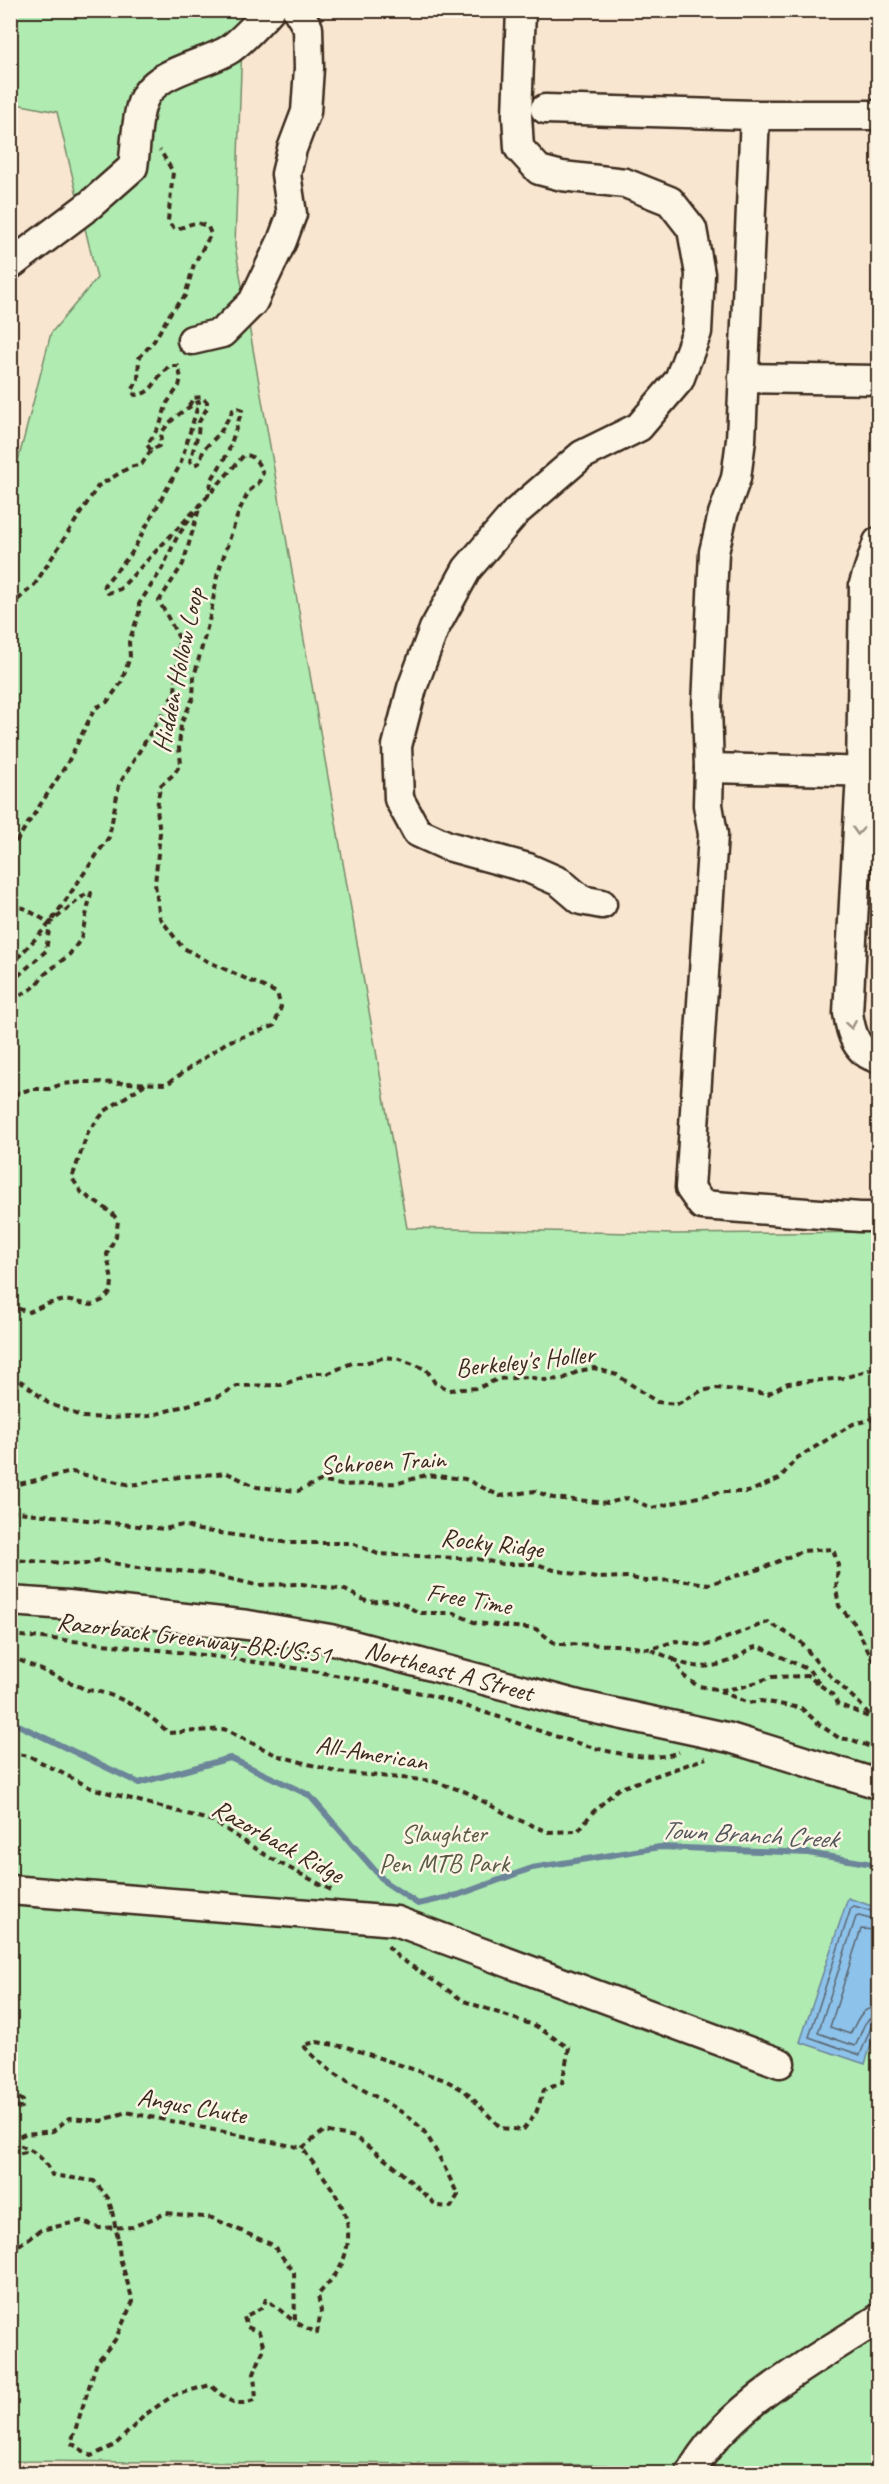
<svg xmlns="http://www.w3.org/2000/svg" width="889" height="2484" font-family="Caveat,sans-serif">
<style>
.green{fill:#b0ebb1;stroke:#768a68;stroke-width:1.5}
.water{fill:#8dc2eb;stroke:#6c8599;stroke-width:1.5}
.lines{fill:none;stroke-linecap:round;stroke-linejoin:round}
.shore{stroke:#5c6770;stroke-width:1.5}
.stream{stroke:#6c8599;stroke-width:6}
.minor-casing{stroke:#3b2a1e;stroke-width:33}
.path{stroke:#3b2a1e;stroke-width:4;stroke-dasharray:6 4.5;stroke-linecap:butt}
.minor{stroke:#fcf5e5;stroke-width:28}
.path-bridge{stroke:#3b2a1e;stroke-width:4;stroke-dasharray:6 4.5;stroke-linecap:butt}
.oneway{stroke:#9c9082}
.labels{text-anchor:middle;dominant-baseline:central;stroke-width:5;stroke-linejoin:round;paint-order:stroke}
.street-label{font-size:26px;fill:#3b2a1e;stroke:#fcf5e5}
.park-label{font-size:26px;fill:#585a43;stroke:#fcf5e5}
.water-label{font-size:27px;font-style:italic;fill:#54585c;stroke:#fcf5e5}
</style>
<rect width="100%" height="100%" fill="#f8e6d0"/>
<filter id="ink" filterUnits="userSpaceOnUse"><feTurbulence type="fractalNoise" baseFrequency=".0167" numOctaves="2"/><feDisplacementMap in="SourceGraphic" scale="12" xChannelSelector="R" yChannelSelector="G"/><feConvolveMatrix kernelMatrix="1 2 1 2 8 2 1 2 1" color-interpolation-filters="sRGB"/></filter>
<g filter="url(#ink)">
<polygon class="green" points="11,11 243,11 235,246 407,1228 675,1234 878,1232 878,2473 625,2474 606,2465 11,2461 10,492 51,333 97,278 57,112 11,103"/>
<polygon class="water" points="848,1898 878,1908 878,2022 865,2064 800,2042"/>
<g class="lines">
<g class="shore">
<polyline points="878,1913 854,1906 851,1908 809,2037 860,2055 871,2027 878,2024"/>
<path d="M878,1921L859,1916L856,1917L818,2033L855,2046C863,2034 861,2018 878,2016"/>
<path d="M878,1930L861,1929L830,2027L850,2034C858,2021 859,2008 878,2007"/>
</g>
<polyline class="stream" points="10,1721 139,1783 230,1758 309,1795 385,1882 418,1904 458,1895 532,1868 660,1847 808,1853 878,1865"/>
<g class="minor-casing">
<g id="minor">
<polyline points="521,10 517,115 519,148 539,170 562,176 625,183 670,201 692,229 700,274 697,332 679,380 639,427 582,455 516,512 467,569 434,629 412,688 397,746 399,799 417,832 448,846 528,868 560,882 581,900 602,904"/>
<polyline points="545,109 755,115 878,115"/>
<polyline points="755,115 741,440 736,478 723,514 714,552 707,706 709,768 708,805 713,834 690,1188 702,1205 860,1217 878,1217"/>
<path d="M10,265L91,204L133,167C136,147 136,120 142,103C153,70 204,66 230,49C244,39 258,23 270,10"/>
<polyline points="192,340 222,333 253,302 282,241 292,214 286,174 292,149 306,112 309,68 308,28 297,10"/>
<polyline points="743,378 878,380"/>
<path d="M878,542L864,584L861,773L848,1013C851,1033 856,1053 878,1058"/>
<polyline points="709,768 878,772"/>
<polyline points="10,1601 68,1605 248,1625 330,1639 582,1706 730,1738 878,1784"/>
<polyline points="10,1890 396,1921 780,2063"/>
<path d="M690,2474C727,2405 814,2361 878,2319"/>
</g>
</g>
<g class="path">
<polyline points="189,406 193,398 202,397 207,402 207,408 199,422 198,434 190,461 193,465 199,463 204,449 220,433 233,410 238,408 242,410 228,453 212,479 208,496"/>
<path d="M151,450L147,445L160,425L167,403L179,386L181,378L178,366H169C166,370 162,373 159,377C152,388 148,394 135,395L132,391L138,379L139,358L154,341L171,312L185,296L194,264L211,234L208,227C191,218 189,228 174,229L168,221L173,172L160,150"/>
<path d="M10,607L35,584L98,486L130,467L142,464L151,450L159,446C161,441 161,435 163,431C169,421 188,406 199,402L180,465L131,554L104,585L108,593L120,589L196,509"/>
<path d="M10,851L67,764L95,708L107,702L121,683L130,657L129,642L139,613V604L162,569L177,537L200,505L244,455C256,455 258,464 263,473L258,484L249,491L239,511L217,576L211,613L194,677L193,698L181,724L179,748L181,763L174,774L160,786L157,809L160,833L155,884L160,918L182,947L207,961L277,993L281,1007L274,1026L227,1042L167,1084L87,1082L62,1084L49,1089H32L10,1095"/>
<polyline points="10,906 24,908 50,923 87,893 91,893 81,939 69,955 45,974 33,988 10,1001"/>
<polyline points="10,966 50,923 109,837 119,785 175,692 179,638 159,601 183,564 199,509"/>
<polyline points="10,983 46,951 50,923"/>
<polyline points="10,1301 19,1309 29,1312 47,1304 65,1300 92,1305 103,1300 111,1292 112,1281 107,1254 116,1236 118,1221 112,1213 82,1193 72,1178 88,1132 105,1111 145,1084"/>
<polyline points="10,1376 24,1383 48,1403 83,1417 110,1418 149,1416 219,1396 237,1386 281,1385 316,1373 329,1373 352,1363 364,1363 386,1357 400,1359 426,1369 435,1383 450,1390 478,1388 498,1379 528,1377 545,1380 563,1379 579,1371 594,1368 617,1375 657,1402 677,1404 701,1391 717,1388 768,1394 788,1383 844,1378 878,1367"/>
<polyline points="10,1486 72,1472 131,1485 179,1477 227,1473 257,1487 298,1491 320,1481 341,1485 399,1483 426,1475 465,1479 500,1496 535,1491 553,1498 608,1503 628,1498 652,1508 719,1492 748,1492 779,1479 797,1458 853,1424 878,1418"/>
<polyline points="10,1511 164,1529 183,1525 199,1530 290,1543 352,1543 378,1554 477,1559 503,1564 537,1564 554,1570 596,1578 628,1577 645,1581 678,1580 709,1584 763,1568 802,1551 833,1549 838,1565 836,1589 839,1606 855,1624 878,1671"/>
<polyline points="10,1560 85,1564 99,1560 137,1568 206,1573 256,1585 302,1584 345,1590 368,1602 386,1600 402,1603 419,1613 454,1613 476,1623 536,1629 556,1644 616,1645 651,1649 676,1641 705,1646 768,1622 800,1641 819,1665 860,1704 872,1718 878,1720"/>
<path d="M10,1635C145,1648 280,1660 412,1691C441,1697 470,1708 499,1717C544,1731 635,1770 679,1752"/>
<polyline points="651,1650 673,1659 686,1678 698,1686 722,1690 742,1687 772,1677 808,1676 832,1694 838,1704 871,1718"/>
<path d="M10,1656L87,1690C119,1693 145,1711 169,1733L224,1729L276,1755L337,1772L433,1781L466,1792L514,1818L548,1832L578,1831L592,1813L618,1789L706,1758"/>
<path d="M673,1659C696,1671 718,1668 740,1656C748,1651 751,1646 761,1647L809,1670L820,1684"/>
<polyline points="720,1691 748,1703 761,1701 801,1708 820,1725 839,1738 853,1740 878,1750"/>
<polyline points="10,1753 29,1756 91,1788 213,1821 270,1858 335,1892"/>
<polyline points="10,2092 23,2101 22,2107 10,2110"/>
<polyline points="10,2141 25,2134 53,2131 69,2118 101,2121 126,2112 302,2148"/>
<path d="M10,2142C29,2147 45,2157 52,2175L94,2181L108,2198L112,2211"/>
<path d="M302,2148L324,2131L355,2137L395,2167L437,2206L451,2207L458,2195C450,2179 431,2137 420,2127C385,2093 338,2087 303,2045L317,2042L347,2047L445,2080L465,2091L501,2128L523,2130L536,2113L544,2090L562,2083L569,2048L536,2026L464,2001L398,1957L386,1944"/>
<polyline points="10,2152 16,2154 31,2151"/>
<path d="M118,2239L120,2258L133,2301L115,2340L97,2362L71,2443L91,2456L115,2445L146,2414L174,2395L210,2385C227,2399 233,2409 256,2399L254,2374L264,2348L259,2332L247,2327L244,2317L263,2307L266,2299L295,2322"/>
<path d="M10,2251L41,2230L81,2221L99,2228L132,2227L166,2213L212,2218L273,2245L294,2272L295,2322L317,2333L321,2311L318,2295C326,2285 339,2273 343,2261C361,2214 328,2184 302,2148"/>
</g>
<use href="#minor" class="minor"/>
<polyline class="path-bridge" points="112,2211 118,2239"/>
</g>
<defs><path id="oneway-chevron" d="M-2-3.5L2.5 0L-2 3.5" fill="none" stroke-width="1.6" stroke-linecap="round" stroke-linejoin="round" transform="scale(1.5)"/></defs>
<g class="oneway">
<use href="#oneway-chevron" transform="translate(858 831) rotate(93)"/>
<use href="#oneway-chevron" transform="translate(851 1025) rotate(80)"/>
</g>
</g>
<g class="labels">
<g class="street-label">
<text transform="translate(178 670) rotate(-78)">Hidden Hollow Loop</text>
<text transform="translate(525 1361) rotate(-6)">Berkeley's Holler</text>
<text transform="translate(383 1462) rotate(-3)">Schroen Train</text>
<text transform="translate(492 1543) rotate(7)">Rocky Ridge</text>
<text transform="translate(469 1599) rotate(10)">Free Time</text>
<text transform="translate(194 1638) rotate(7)">Razorback Greenway-BR:US:51</text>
<text transform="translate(449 1671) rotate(15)">Northeast A Street</text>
<text transform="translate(372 1753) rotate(9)">All-American</text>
<text transform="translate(278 1841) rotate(29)">Razorback Ridge</text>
<text transform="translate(192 2106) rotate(10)">Angus Chute</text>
</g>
<g class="park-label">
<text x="444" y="1833">Slaughter<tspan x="444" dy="30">Pen MTB Park</tspan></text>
</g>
<g class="water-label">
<text transform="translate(749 1834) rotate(3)">Town Branch Creek</text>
</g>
</g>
<rect width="889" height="2484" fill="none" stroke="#fcf5e5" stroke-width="36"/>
<rect x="18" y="18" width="853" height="2448" fill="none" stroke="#3b2a1e" stroke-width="2" filter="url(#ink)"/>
</svg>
